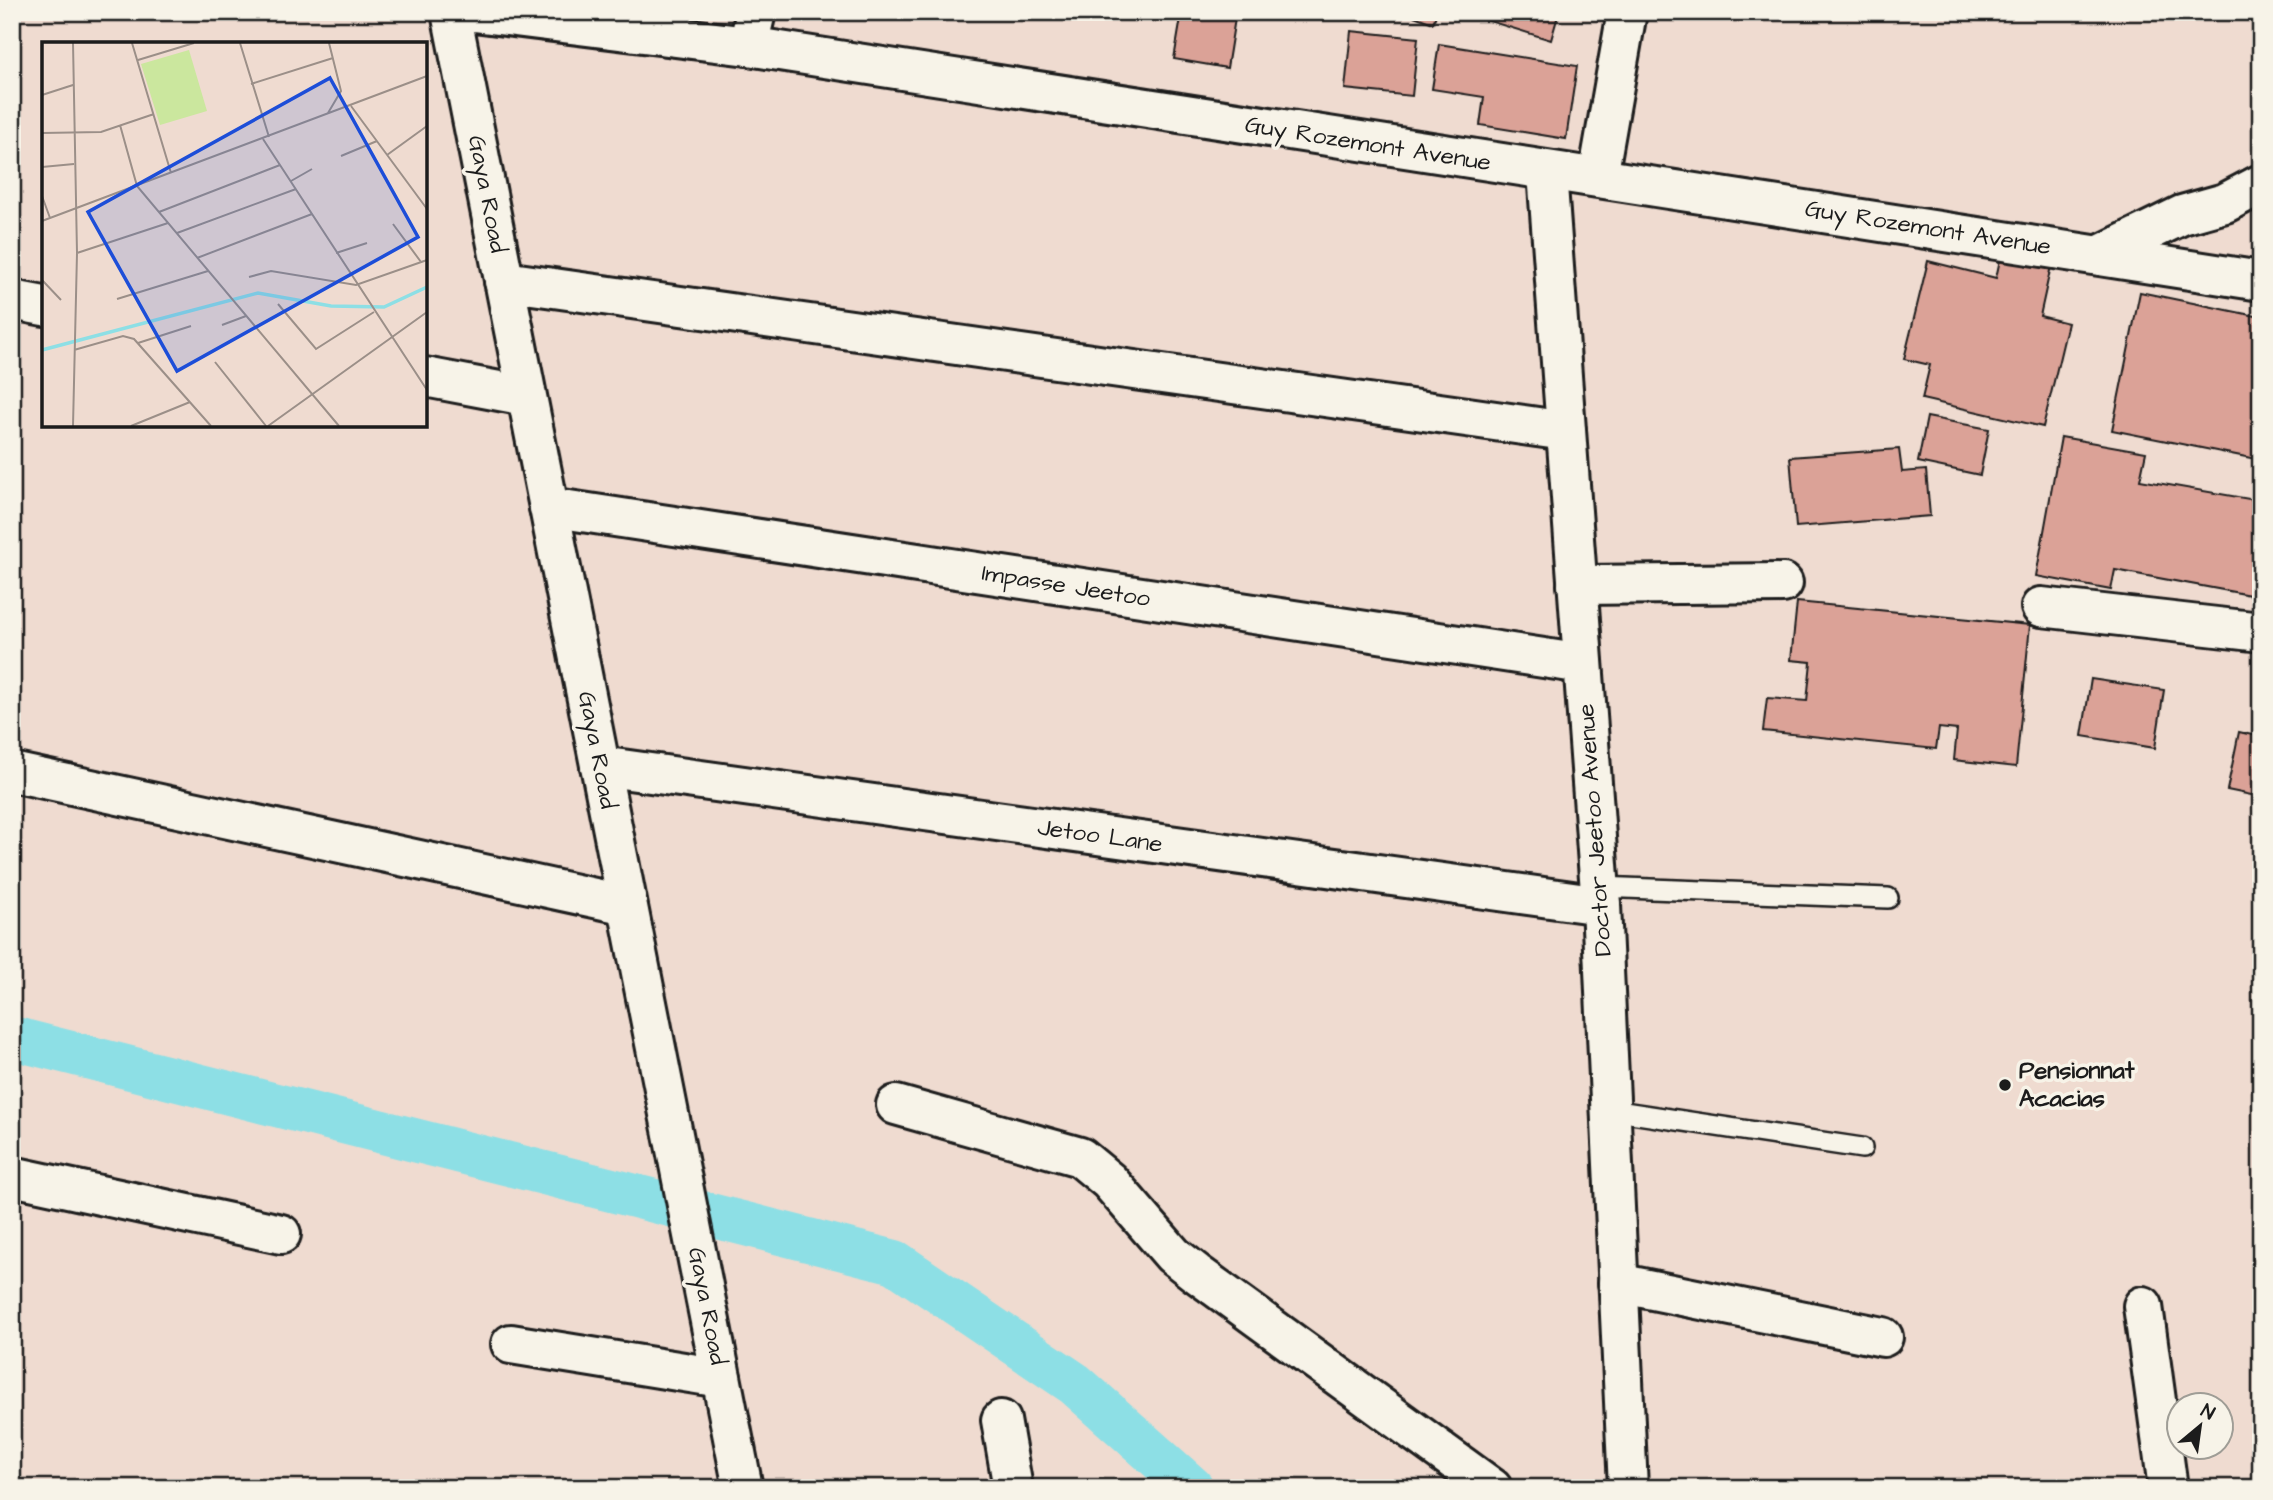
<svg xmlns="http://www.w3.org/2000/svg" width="2273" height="1500" font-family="'Architects Daughter',sans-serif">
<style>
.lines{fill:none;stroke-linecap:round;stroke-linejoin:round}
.canal{stroke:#8ddfe5;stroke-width:44}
.building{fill:#dba297;stroke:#1c1c1c;stroke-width:2}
.service-casing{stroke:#1c1c1c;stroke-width:24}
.minor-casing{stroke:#1c1c1c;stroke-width:44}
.service{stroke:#f7f3e8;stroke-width:19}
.minor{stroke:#f7f3e8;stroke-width:38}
.poi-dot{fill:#1c1c1c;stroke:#f7f3e8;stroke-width:2.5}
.labels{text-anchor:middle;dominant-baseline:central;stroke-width:7;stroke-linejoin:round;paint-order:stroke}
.street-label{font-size:24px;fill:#1c1c1c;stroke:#f7f3e8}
.poi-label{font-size:24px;font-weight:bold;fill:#1c1c1c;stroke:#f7f3e8;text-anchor:start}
.inset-river{fill:none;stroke:#8ddfe5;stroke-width:3.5}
.inset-road{fill:none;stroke:#9b8f88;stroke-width:2}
.view{fill:#1d4ed8;fill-opacity:0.15;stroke:#1d4ed8;stroke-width:3.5}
.inset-edge{fill:none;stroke:#1c1c1c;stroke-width:3.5}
</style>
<rect width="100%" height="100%" fill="#efdbd0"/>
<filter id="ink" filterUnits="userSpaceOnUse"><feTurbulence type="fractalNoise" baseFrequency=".0143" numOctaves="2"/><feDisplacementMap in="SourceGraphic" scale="14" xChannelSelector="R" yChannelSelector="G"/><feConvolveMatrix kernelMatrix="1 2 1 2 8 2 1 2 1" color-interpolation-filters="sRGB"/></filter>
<g filter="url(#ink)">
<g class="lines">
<polyline class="canal" points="12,1038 895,1262 1075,1384 1192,1488"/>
</g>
<g class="building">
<polygon points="1182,12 1236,12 1227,68 1174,59"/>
<polygon points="1403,12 1437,12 1433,23"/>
<polygon points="1460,12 1559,12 1551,40"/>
<polygon points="1351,31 1418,38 1412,96 1345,89"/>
<polygon points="1439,44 1577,66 1566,139 1480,125 1484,97 1432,89"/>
<polygon points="2001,255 2051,266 2040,316 2068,323 2043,427 1922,399 1930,365 1904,359 1928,261 1996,278"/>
<polygon points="2140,292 2261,317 2261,460 2112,430"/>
<polygon points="1927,417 1989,429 1980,475 1918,462"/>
<polygon points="2061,437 2146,452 2140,480 2261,501 2261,597 2115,570 2111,590 2036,576"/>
<polygon points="1899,449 1902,472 1926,470 1930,516 1796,527 1790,457"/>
<polygon points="1797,602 2030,625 2016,767 1954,760 1957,730 1939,728 1936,749 1763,731 1767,698 1807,701 1811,662 1791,660"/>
<polygon points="2091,679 2164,690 2155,748 2082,736"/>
<polygon points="2239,732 2261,737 2261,797 2227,790"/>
</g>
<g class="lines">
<g class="service-casing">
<g id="service">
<polyline points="1599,887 1888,898"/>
<polyline points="1611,1110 1862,1148"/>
</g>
</g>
<g class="minor-casing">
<g id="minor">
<polyline points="451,12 743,1488"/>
<polyline points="474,12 748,46 2261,281"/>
<polyline points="748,46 756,12"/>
<polyline points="1547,172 1601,905 1628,1488"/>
<polyline points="1598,177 1627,12"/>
<polyline points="2102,254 2182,215 2225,203 2261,184"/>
<polyline points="504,281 1566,431"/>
<polyline points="12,300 44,306"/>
<polyline points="425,377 526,396"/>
<polyline points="549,507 1583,664"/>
<polyline points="1577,585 1783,583"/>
<polyline points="2041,607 2261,632"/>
<polyline points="600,766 1601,905"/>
<polyline points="12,772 627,905"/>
<polyline points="896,1105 1080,1157 1109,1181 1173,1255 1196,1273 1492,1488"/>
<polyline points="12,1176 281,1234"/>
<polyline points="1618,1283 1883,1337"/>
<polyline points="2143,1306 2168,1488"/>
<polyline points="511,1344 721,1378"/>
<polyline points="1001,1420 1013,1488"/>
</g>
</g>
<use href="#service" class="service"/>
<use href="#minor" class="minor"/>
</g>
</g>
<circle class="poi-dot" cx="2005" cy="1085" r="7"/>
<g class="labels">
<g class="street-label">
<text transform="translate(1368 144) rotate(9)">Guy Rozemont Avenue</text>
<text transform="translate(487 194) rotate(79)">Gaya Road</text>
<text transform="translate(1928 228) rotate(9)">Guy Rozemont Avenue</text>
<text transform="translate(1066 586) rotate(9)">Impasse Jeetoo</text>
<text transform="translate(597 750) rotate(79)">Gaya Road</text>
<text transform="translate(1595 830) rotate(-94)">Doctor Jeetoo Avenue</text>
<text transform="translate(1100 836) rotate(8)">Jetoo Lane</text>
<text transform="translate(707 1306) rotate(79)">Gaya Road</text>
</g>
<g class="poi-label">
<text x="2019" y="1071">Pensionnat<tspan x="2019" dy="28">Acacias</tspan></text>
</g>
</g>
<g transform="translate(42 42)">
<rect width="385" height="385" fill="#efdbd0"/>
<path d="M147,8L165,69L118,83L99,22Z" fill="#cbe79e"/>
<path class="inset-river" d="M0,308L216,251L289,264L342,265L385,245"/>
<path class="inset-road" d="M31,1L35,211L31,384M90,1L129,131M198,1L227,95M96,18L152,1M209,42L291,16M0,53L31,43M309,64L385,167M286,71L299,49L287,1M78,83L95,144L297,384M0,91L59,90L112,72M221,97L385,348M345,113L385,84M299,114L335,99M0,125L32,122M249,139L270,127M0,154L8,176M117,170L238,123M0,179L385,34M351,182L379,220M135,191L254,147M35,211L126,181M294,211L325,201M155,216L270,172M207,235L229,229L314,243L385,218M0,238L19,258M75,257L166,229M236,262L274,307L332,270M180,283L204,274M96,301L149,284M32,308L81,294L92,297L169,384M173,320L224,384M89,384L148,360M226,384L385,270"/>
<path class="view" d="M288,36L376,195L135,329L46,170Z"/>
<rect width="385" height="385" class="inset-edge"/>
</g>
<rect width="2273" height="1500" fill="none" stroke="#f7f3e8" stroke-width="42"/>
<rect x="21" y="21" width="2231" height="1458" fill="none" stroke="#1c1c1c" stroke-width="2.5" filter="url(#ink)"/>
<g transform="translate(2200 1426) rotate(29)"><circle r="33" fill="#f7f3e8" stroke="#9f9d96" stroke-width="2"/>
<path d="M0-5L12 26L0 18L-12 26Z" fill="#1c1c1c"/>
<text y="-10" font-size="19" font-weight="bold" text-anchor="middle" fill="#1c1c1c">N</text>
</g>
</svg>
